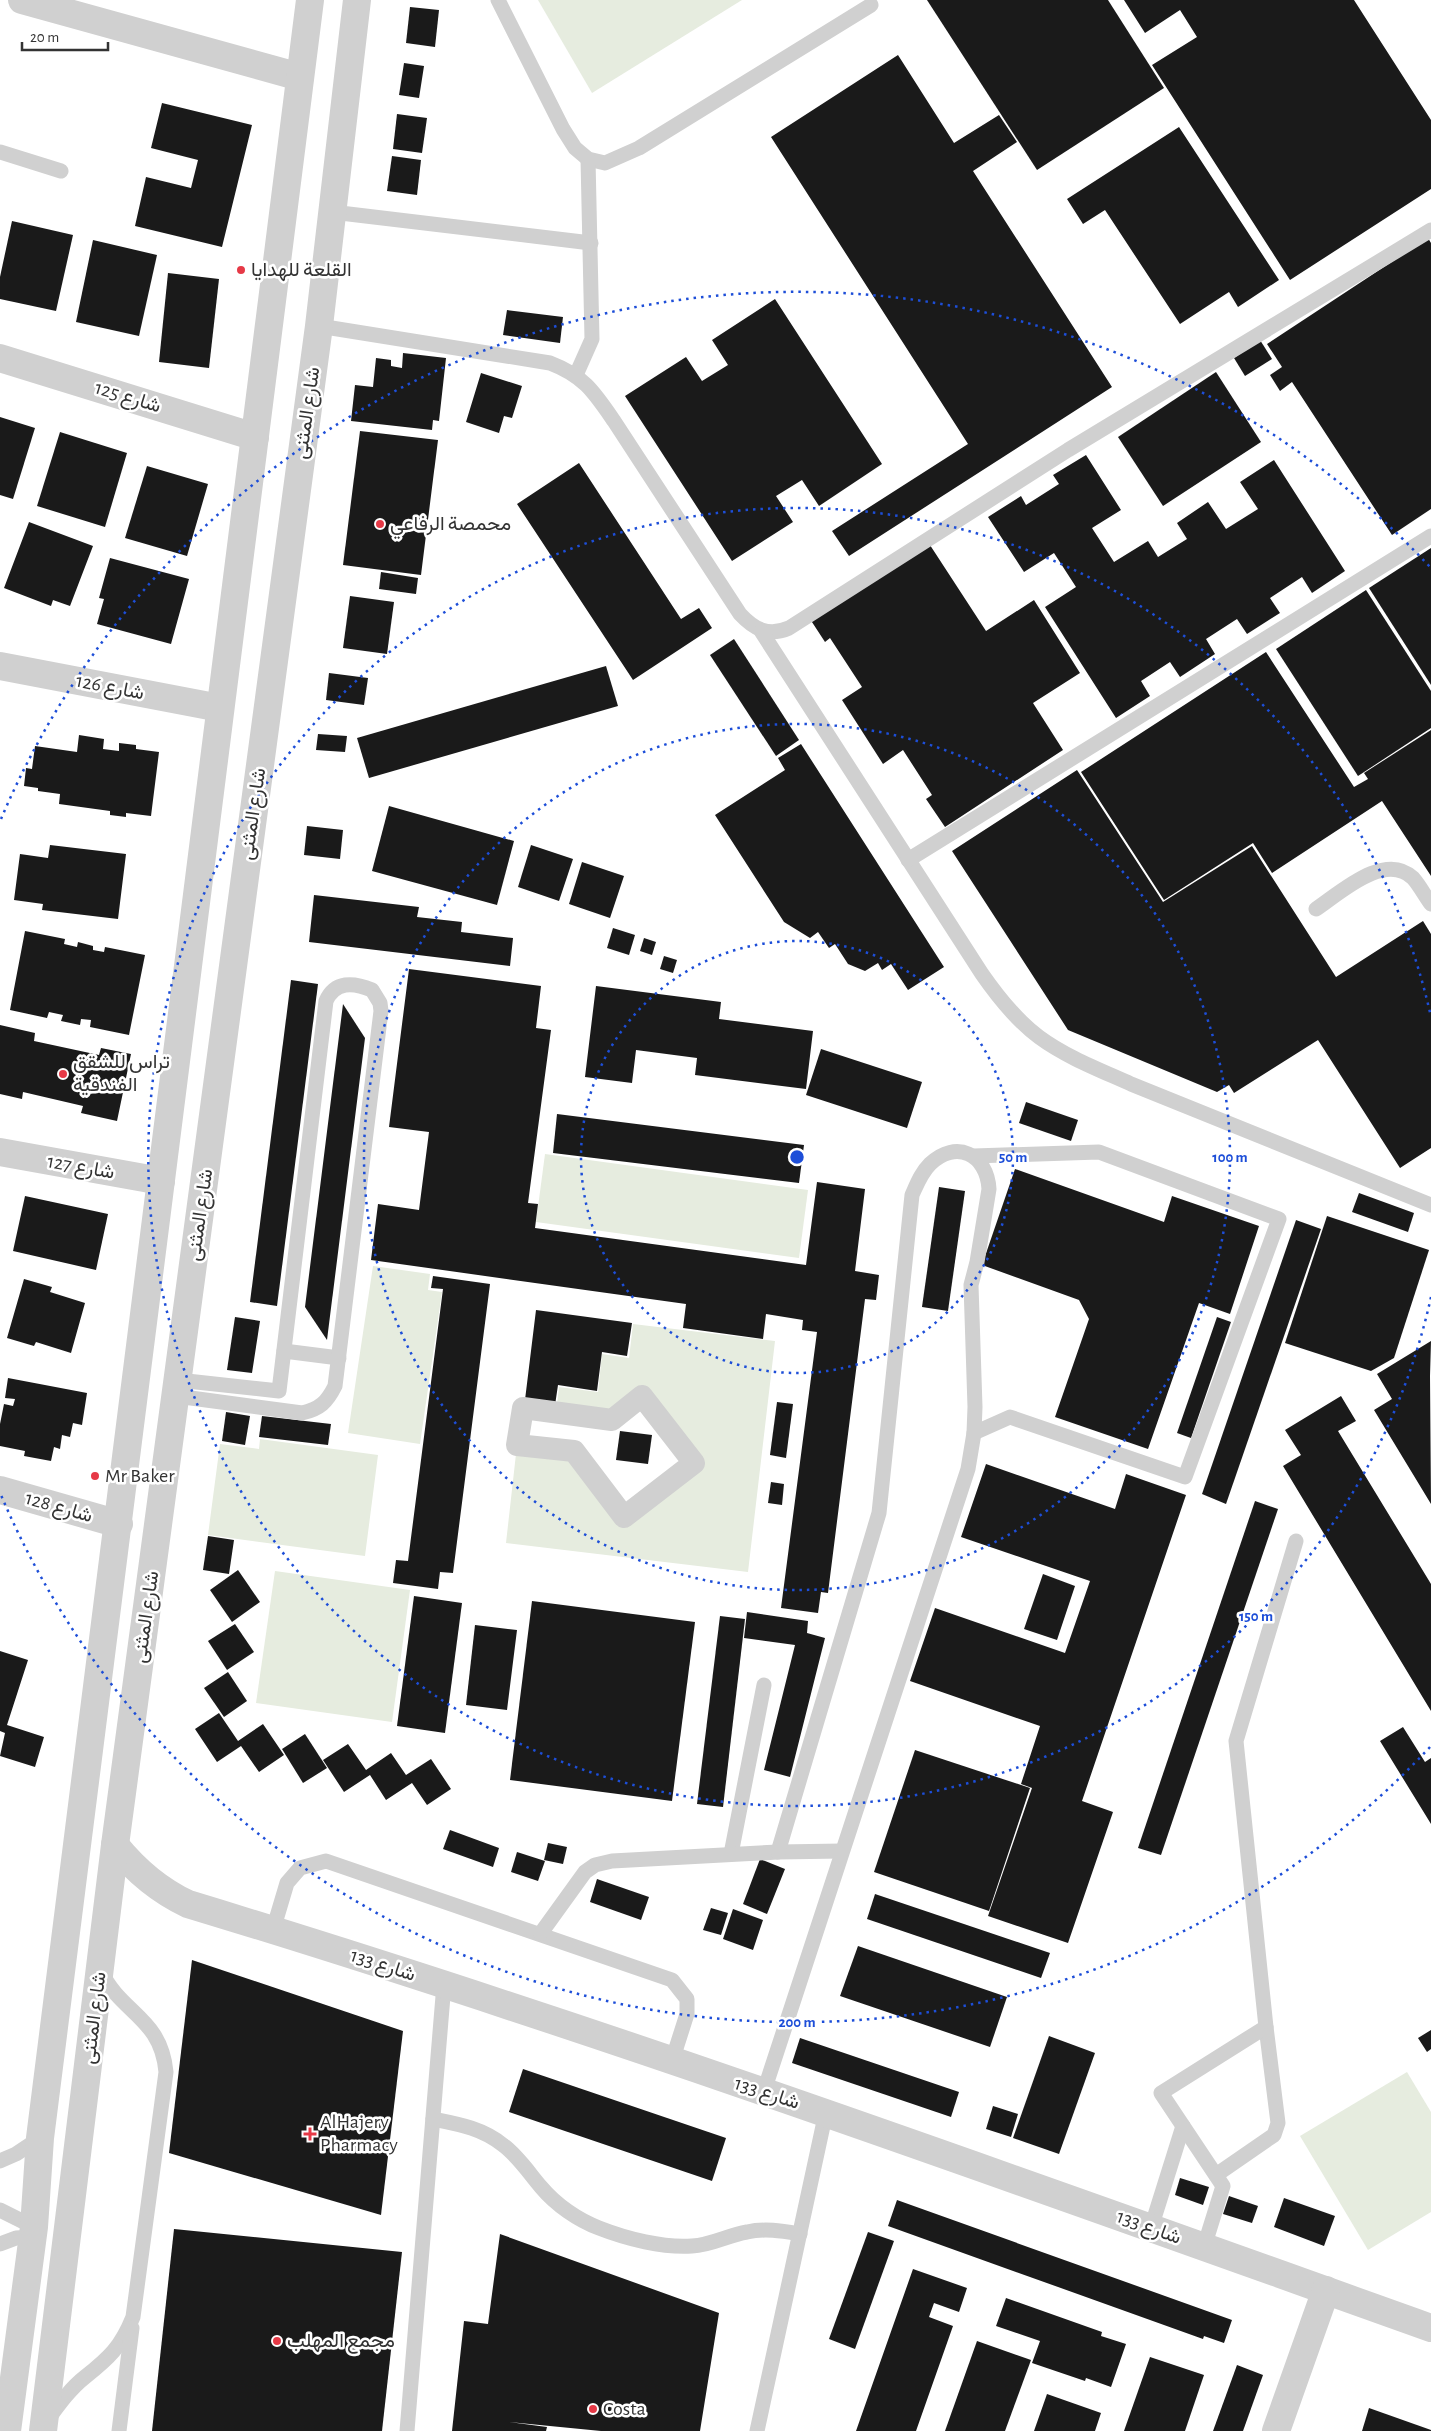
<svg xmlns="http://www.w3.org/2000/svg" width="1431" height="2431" font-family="'Alegreya Sans',Vazirmatn,sans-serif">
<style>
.green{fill:#e6ecdf}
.building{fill:#1a1a1a}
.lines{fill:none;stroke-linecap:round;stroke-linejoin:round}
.service{stroke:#d0d0d0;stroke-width:15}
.pedestrian{stroke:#d0d0d0;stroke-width:22}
.minor{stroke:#d0d0d0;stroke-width:28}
.tertiary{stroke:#d0d0d0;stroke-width:28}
.ring{fill:none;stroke:#1d4ed8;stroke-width:2.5;stroke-dasharray:2.5 5}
.poi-dot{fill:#e63946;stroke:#fff;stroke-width:2}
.labels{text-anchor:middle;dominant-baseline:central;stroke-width:5;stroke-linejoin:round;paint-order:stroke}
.poi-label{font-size:20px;fill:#333;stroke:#fff;text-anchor:start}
.street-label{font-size:20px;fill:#333;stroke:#fff}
.centre{fill:#1d4ed8;stroke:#fff;stroke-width:2.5}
.ring-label{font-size:15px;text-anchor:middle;font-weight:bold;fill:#1d4ed8;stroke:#fff;stroke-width:5;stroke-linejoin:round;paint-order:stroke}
</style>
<rect width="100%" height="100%" fill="#fff"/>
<g class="green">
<polygon points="538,0 742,0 592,93"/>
<polygon points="545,1154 808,1190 799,1258 536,1222"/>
<polygon points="373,1266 430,1274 428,1290 442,1292 420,1444 348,1433"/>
<polygon points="633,1324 775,1341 748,1572 506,1543 517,1445 574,1451 624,1517 694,1464 642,1397 612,1420 556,1412 559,1387 598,1392 602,1354 629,1358"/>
<polygon points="260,1439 378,1455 365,1556 208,1535 220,1444 259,1449"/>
<polygon points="275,1571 410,1590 392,1722 256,1703"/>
<polygon points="1407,2072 1431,2112 1431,2212 1368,2250 1300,2136"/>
</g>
<g class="building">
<polygon points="927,0 1108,0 1164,88 1037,170"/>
<polygon points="1124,0 1354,0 1431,120 1431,189 1290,280 1152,65 1197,37 1180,10 1145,33"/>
<polygon points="410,7 439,10 435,47 406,43"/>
<polygon points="898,55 954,143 999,115 1017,142 973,171 1112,387 849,556 832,531 968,444 771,137"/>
<polygon points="404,63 424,66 419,98 399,95"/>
<polygon points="162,103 252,125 222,247 135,226 146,177 191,188 198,160 151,148"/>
<polygon points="397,114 427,118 422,153 393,149"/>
<polygon points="1179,127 1279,280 1238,307 1229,292 1180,324 1105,210 1083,224 1067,199"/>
<polygon points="392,156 421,160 417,195 387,191"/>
<polygon points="12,221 73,235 56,311 0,299 0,277"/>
<polygon points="1428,238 1431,243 1431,509 1392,535 1292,382 1280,391 1270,375 1282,367 1267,344"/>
<polygon points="93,240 157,255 139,336 76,322"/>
<polygon points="168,273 219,279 209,368 159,362"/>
<polygon points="775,299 882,464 819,506 802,480 776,496 793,522 732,561 625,396 686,357 702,381 728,365 712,340"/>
<polygon points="507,310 563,317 560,343 503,335"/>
<polygon points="1260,340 1272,359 1245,376 1234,358"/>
<polygon points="403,353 446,358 439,421 433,420 432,430 351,421 355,385 373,387 376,358 391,360 391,366 402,368"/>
<polygon points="1216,372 1261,442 1163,506 1118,437"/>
<polygon points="481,373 522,386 512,418 504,416 499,433 466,422"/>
<polygon points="0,417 35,428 13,499 0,495"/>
<polygon points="360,431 438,440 421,575 343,565"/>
<polygon points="60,432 127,453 105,527 37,506"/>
<polygon points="1086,455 1121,510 1092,528 1114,562 1148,541 1158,557 1187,539 1177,523 1208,502 1226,529 1258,509 1240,482 1274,460 1345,571 1312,593 1302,577 1270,598 1280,613 1247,634 1237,619 1206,639 1215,654 1180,677 1170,662 1141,681 1150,696 1116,718 1045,607 1076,587 1054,553 1024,572 988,517 1021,496 1026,505 1059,484 1053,475"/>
<polygon points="579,463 681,619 699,608 712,628 633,680 517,504"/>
<polygon points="147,466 208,484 187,556 125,538"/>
<polygon points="29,522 93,546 70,606 53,600 51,606 4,588"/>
<polygon points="928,542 986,631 1034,600 1080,673 1033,703 1063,750 945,827 926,799 932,795 903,750 883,764 842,700 862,687 830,638 825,642 810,619"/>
<polygon points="1431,548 1431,685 1369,588"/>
<polygon points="110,558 189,579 171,644 97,624 104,599 99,598"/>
<polygon points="381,572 418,578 416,594 379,589"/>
<polygon points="1366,590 1431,691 1431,728 1358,776 1276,649"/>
<polygon points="350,596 394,602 387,654 343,648"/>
<polygon points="734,639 799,740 776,756 710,655"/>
<polygon points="1266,652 1354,787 1368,779 1364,773 1431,730 1431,876 1382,801 1272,873 1253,843 1164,900 1081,772"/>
<polygon points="606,666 618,706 369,778 357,738"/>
<polygon points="329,673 368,678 364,705 326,700"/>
<polygon points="318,734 347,736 345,752 316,750"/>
<polygon points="79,735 104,739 103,749 119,751 119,743 136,745 136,749 159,752 151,816 126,813 126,817 110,815 110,811 59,804 60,794 38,791 38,788 24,786 26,768 32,769 35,746 77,752"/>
<polygon points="801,744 944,967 908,990 891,964 882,970 878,963 865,971 848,964 835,944 829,948 818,932 810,938 784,922 715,815 785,770 778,758"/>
<polygon points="1077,770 1163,902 1252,846 1336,977 1423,921 1431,934 1431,1148 1400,1168 1318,1040 1234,1093 1229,1085 1217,1092 1068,1030 952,851"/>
<polygon points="389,806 514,841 497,905 372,871"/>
<polygon points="307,826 343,830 340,859 304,855"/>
<polygon points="50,845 126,854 118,919 42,910 43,904 14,900 20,854 48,858"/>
<polygon points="531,845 573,859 559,901 518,887"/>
<polygon points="582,862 624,876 610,918 569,904"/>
<polygon points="314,895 419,907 417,917 462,922 461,932 513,938 510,966 309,942"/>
<polygon points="613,928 635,935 629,955 607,948"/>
<polygon points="25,931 65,939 64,944 77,947 78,942 93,946 93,950 104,952 105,947 145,955 129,1035 90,1027 91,1020 81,1019 80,1025 61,1021 63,1015 49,1012 47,1018 10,1010"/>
<polygon points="644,938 656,942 652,955 640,951"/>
<polygon points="664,956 677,960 673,973 660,969"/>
<polygon points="409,969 541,986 536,1028 551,1030 528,1203 538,1204 535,1228 806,1265 817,1182 865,1189 855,1271 879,1275 876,1300 865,1299 828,1593 821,1592 818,1613 781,1608 817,1332 802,1330 803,1320 766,1314 763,1339 683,1328 686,1304 371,1260 378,1204 419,1210 429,1132 389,1127"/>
<polygon points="291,980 318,984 277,1306 250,1302"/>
<polygon points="596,986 721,1002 719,1019 813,1031 806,1089 695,1075 697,1058 636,1050 632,1083 585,1077"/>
<polygon points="343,1004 365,1038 327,1340 305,1307"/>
<polygon points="0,1025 35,1033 34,1041 99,1055 101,1048 131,1054 117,1121 81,1113 83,1106 23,1092 22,1099 0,1094"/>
<polygon points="821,1049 922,1082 907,1128 806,1095"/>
<polygon points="1026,1102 1078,1120 1071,1141 1019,1123"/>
<polygon points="557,1114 804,1145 799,1183 553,1153"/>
<polygon points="1015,1169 1164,1222 1172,1196 1259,1226 1230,1314 1199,1303 1148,1449 1055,1417 1089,1319 1079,1300 982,1265"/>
<polygon points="939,1187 965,1191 948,1311 922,1307"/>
<polygon points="1359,1193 1414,1213 1408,1232 1352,1212"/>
<polygon points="25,1196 108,1214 96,1270 13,1251"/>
<polygon points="1327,1216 1429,1250 1394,1358 1371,1371 1285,1343"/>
<polygon points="1296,1220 1321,1229 1226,1504 1202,1494"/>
<polygon points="433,1276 490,1284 453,1573 440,1572 438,1589 393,1583 396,1560 408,1561 443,1289 431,1288"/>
<polygon points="24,1279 52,1287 50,1292 85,1303 71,1353 36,1342 34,1346 7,1338"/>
<polygon points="536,1310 632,1323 627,1356 602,1352 597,1391 558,1385 554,1412 524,1408"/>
<polygon points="235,1317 260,1321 252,1373 227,1370"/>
<polygon points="1217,1317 1231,1322 1191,1438 1177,1433"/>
<polygon points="1431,1341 1430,1376 1431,1504 1374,1410 1392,1399 1377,1374"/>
<polygon points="8,1378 87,1393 82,1425 73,1423 70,1437 62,1435 60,1449 54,1447 51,1461 24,1456 25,1451 0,1446 0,1424 4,1404 13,1406 15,1399 5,1398"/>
<polygon points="1341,1396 1356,1421 1338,1431 1431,1584 1431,1711 1283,1466 1301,1455 1285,1430"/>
<polygon points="777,1402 793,1404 786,1458 770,1455"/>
<polygon points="226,1412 250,1416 245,1445 222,1441"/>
<polygon points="262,1416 331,1424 328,1445 259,1437"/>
<polygon points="620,1431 652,1435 648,1464 616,1460"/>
<polygon points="986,1464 1115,1509 1126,1474 1186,1495 1082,1801 1113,1812 1068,1943 988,1916 1032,1788 1021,1784 1040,1726 910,1681 935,1608 1065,1653 1090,1581 961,1537"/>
<polygon points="771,1482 784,1484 782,1505 768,1503"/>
<polygon points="1255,1501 1278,1509 1161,1855 1138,1848"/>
<polygon points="208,1536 234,1540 229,1574 203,1570"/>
<polygon points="238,1570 260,1602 232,1622 210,1590"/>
<polygon points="1043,1574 1075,1586 1057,1640 1024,1629"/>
<polygon points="414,1596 462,1603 445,1733 397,1726"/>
<polygon points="532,1601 695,1622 672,1801 510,1780"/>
<polygon points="747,1612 808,1621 807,1633 825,1638 790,1777 764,1770 795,1645 744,1638"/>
<polygon points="720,1616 745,1619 723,1807 697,1804"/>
<polygon points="235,1624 254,1652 227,1670 208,1641"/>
<polygon points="475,1625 517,1630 507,1710 466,1705"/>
<polygon points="0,1651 28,1660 7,1725 44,1737 35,1767 0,1756 5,1733 0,1731"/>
<polygon points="228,1672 247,1701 224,1717 204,1688"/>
<polygon points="219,1713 238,1741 263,1724 284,1755 259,1772 241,1746 217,1762 195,1729"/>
<polygon points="1403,1727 1425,1762 1431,1758 1431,1824 1380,1741"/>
<polygon points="305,1734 327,1768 303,1783 282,1749"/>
<polygon points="348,1744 366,1770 391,1753 406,1775 431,1759 451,1789 427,1805 412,1783 386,1800 370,1775 344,1792 323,1760"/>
<polygon points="915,1750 1030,1788 989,1911 874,1872"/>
<polygon points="450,1830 499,1848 493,1867 443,1849"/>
<polygon points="548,1843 567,1847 563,1864 544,1860"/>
<polygon points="517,1852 545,1861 538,1881 511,1872"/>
<polygon points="760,1859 785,1869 767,1914 743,1904"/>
<polygon points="597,1879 649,1897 641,1920 590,1902"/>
<polygon points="875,1894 1050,1953 1041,1978 867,1919"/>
<polygon points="711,1908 728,1913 721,1935 703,1930"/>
<polygon points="733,1909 763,1920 753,1950 723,1939"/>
<polygon points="858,1946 1007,1997 990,2047 840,1996"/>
<polygon points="192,1960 403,2031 381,2215 169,2153"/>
<polygon points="1431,2030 1431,2049 1427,2052 1418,2038"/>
<polygon points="1049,2036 1095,2053 1059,2154 1013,2138"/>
<polygon points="800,2038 959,2092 951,2117 792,2063"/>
<polygon points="523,2069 726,2138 712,2181 509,2112"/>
<polygon points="993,2106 1018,2114 1011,2137 986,2129"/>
<polygon points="1180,2178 1209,2187 1203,2205 1175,2195"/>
<polygon points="1229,2196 1258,2206 1252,2223 1223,2214"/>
<polygon points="1284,2198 1335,2216 1324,2246 1274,2227"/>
<polygon points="897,2200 1232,2320 1224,2343 1204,2336 1203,2339 888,2226"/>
<polygon points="174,2229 402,2252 382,2431 152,2431"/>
<polygon points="868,2232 894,2241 855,2349 829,2339"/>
<polygon points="500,2234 719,2313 700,2431 601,2431 509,2422 547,2427 546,2431 452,2431 464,2321 488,2324"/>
<polygon points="913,2269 967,2288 959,2312 934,2303 929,2317 953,2326 916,2431 856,2431"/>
<polygon points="1006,2298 1102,2332 1101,2336 1126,2344 1111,2387 1086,2378 1085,2381 1032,2363 1040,2341 996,2326"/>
<polygon points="977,2341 1031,2360 1005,2431 945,2431"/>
<polygon points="1150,2357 1204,2375 1185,2431 1124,2431"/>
<polygon points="1237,2365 1263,2375 1243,2431 1213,2431"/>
<polygon points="1047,2394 1101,2413 1095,2431 1034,2431"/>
<polygon points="1369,2408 1431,2430 1431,2431 1362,2431"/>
</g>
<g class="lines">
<g class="service">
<polyline points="498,0 563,129 575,148 588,159 605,163 639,148 871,5"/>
<polyline points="0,152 61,171"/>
<polyline points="332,212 591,243"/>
<path d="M319,326L550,363C584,376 594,392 614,421L740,614C754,629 768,637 789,628L1068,450L1431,230"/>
<polyline points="576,375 592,339 588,159"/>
<path d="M761,631L982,974C998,997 1016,1020 1039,1037C1066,1057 1100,1070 1131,1084L1431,1205"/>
<polyline points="908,860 1431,536"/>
<path d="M1316,909C1340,893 1385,851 1413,878C1420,886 1425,896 1431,904"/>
<polyline points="284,1351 339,1358"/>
<path d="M176,1396L302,1413C320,1409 327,1402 335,1386L381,1011L380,1003L372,990C353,982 335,981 326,1001L279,1391L178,1380"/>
<polyline points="974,1433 1010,1417 1185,1477 1279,1219 1099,1152 974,1156"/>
<polyline points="731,1854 764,1685"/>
<polyline points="273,1930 287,1883 300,1868 326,1861 672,1980 687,1999 687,2014 672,2061"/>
<polyline points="541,1933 585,1872 595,1865 612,1861 778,1852 842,1851"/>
<path d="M764,2091L968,1469L974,1433L975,1407L971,1285L977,1262L989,1189C987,1154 956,1139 930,1164C921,1173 917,1184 912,1195L879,1513L778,1852"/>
<path d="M433,2119C458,2124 482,2128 503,2145C518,2156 529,2173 541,2187C556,2205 578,2220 599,2228C627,2239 663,2248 692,2246C712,2245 728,2235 747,2232C765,2228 782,2231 800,2234"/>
<polyline points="0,2161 16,2154 40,2138"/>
<polyline points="1216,2175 1274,2135 1278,2123 1266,2027"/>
<polyline points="0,2210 34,2227"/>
<polyline points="1151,2228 1183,2126"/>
<polyline points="0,2244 16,2238 32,2237"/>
<polyline points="1204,2247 1223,2186 1161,2093 1266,2027 1236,1741 1296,1541"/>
<path d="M49,2418C60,2403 71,2388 85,2377C109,2358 121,2347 133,2317L166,2072C161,2017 121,2014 101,1971"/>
<polyline points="119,2431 132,2328"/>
<polyline points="407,2431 444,1984"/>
<polyline points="757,2431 826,2112"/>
</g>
<polygon class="pedestrian" points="642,1396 694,1463 624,1517 574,1451 517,1445 523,1408 612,1420"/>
<g class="minor">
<polyline points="22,0 300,77"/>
<polyline points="0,358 255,437"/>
<polyline points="0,666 220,708"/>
<polyline points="0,1152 161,1181"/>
<polyline points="0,1490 119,1524"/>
<path d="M115,1845C136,1871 158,1890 188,1904C607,2031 1019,2181 1431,2328"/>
<polyline points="1276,2431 1326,2290"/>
</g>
<g class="tertiary">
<polyline points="7,2431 34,2227 40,2138 310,0"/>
<polyline points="43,2431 115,1845 319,326 357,0"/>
</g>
</g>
<g class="ring">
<circle cx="797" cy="1157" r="216"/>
<circle cx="797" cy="1157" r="433"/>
<path d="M1431 1297A649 649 0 1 1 1431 1017"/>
<path d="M1430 1747A865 865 0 0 1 1 1495M1 819A865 865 0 0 1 1430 567"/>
</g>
<g class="poi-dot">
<circle cx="241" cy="270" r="5"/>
<circle cx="380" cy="524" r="5"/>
<circle cx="63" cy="1074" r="5"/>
<circle cx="95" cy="1476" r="5"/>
<path d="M307.5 2126.5h5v5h5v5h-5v5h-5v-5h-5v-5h5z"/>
<circle cx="277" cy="2341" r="5"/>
<circle cx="593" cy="2409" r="5"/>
</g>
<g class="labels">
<g class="poi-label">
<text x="251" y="270">القلعة للهدايا</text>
<text x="390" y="524">محمصة الرفاعي</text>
<text x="73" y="1062">تراس للشقق<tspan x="73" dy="23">الفندقية</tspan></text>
<text x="105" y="1476">Mr Baker</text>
<text x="320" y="2122">AlHajery<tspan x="320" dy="23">Pharmacy</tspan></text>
<text x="287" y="2341">مجمع المهلب</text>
<text x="603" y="2409">Costa</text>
</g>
<g class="street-label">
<text transform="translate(128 397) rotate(17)">شارع 125</text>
<text transform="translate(307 413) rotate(-82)">شارع المثنى</text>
<text transform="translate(110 687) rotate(11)">شارع 126</text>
<text transform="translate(253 814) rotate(-82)">شارع المثنى</text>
<text transform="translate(81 1167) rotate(10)">شارع 127</text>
<text transform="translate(200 1215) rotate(-82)">شارع المثنى</text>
<text transform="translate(59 1507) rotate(16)">شارع 128</text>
<text transform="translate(146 1617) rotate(-82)">شارع المثنى</text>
<text transform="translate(383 1965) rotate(18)">شارع 133</text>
<text transform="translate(94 2018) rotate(-83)">شارع المثنى</text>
<text transform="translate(767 2093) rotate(18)">شارع 133</text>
<text transform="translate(1149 2227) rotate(20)">شارع 133</text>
</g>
</g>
<circle cx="797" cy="1157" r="8" class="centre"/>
<g class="ring-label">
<text x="1013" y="1162">50 m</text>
<text x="1230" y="1162">100 m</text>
<text x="1256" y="1621">150 m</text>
<text x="797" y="2027">200 m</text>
</g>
<path d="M22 42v8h86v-8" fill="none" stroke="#333333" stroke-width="2.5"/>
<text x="30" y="42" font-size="15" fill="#333333" stroke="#ffffff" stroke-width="4" paint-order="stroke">20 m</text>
</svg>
